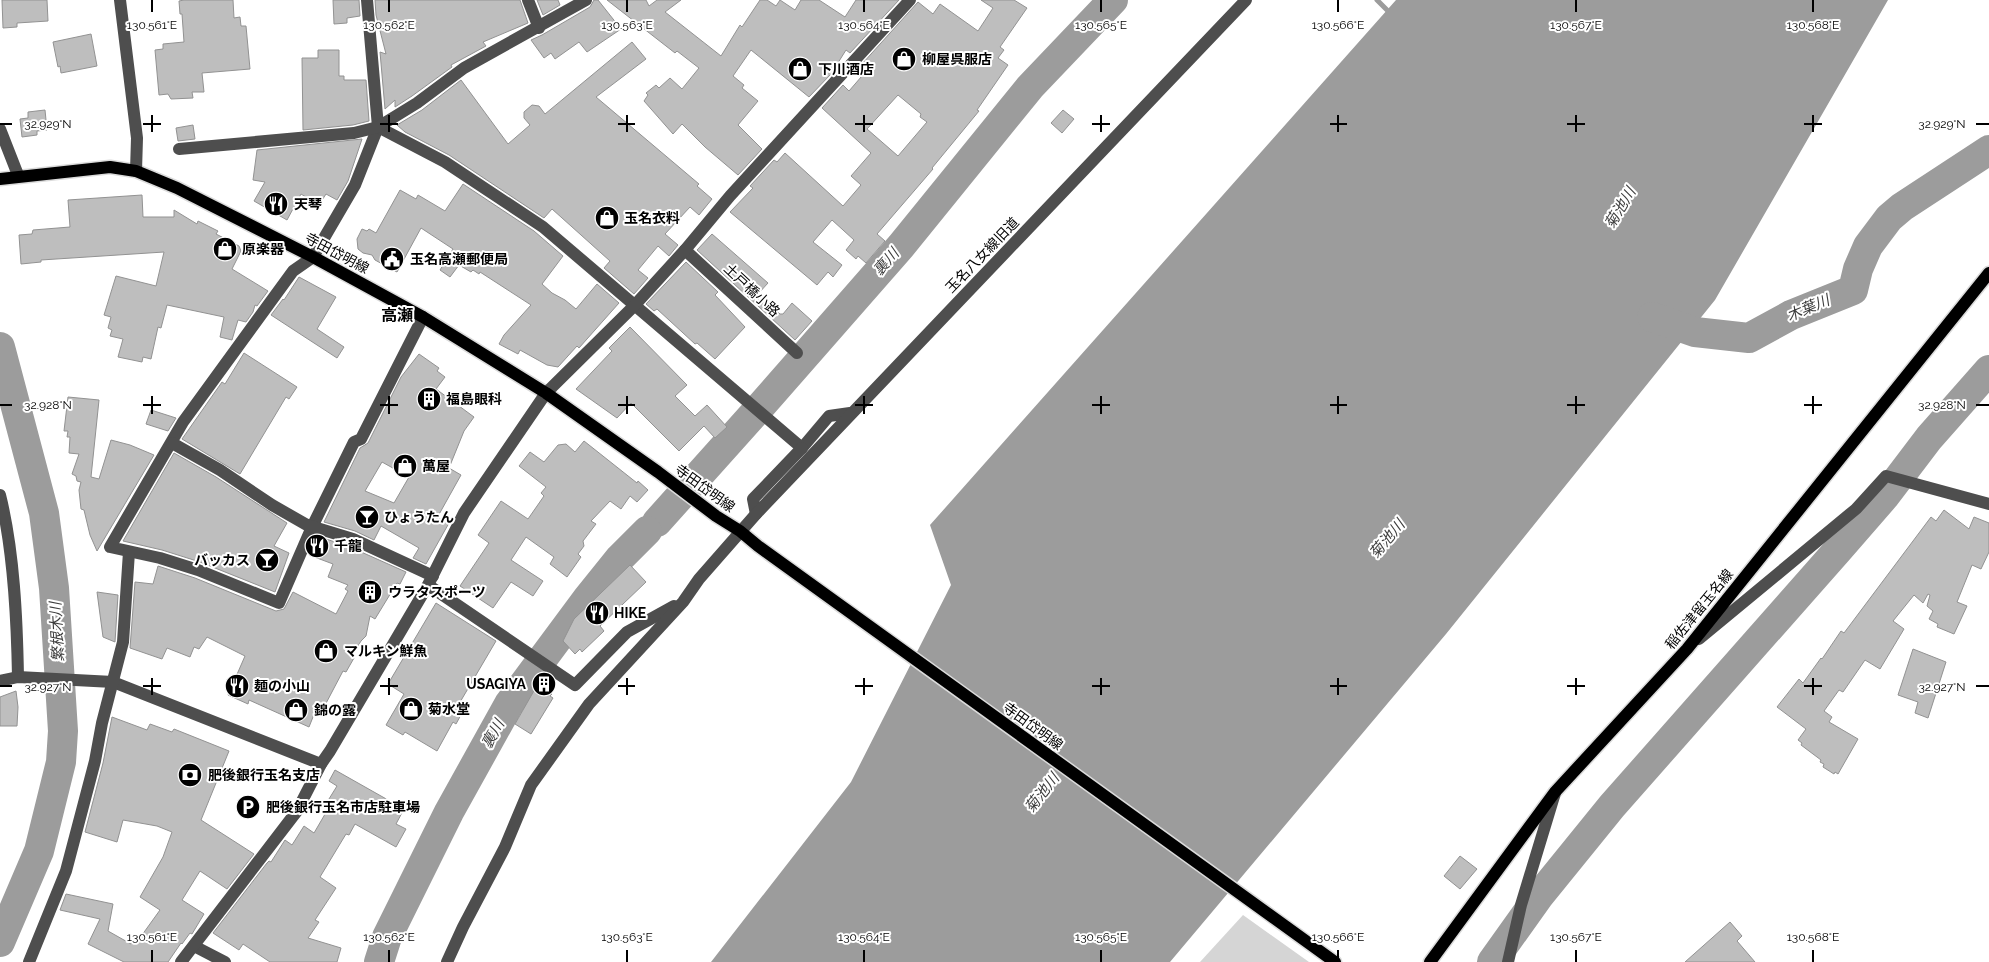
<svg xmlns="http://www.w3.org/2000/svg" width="1989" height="962" font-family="Raleway,'Noto Sans JP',sans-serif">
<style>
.green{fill:#d5d5d5}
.water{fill:#9c9c9c}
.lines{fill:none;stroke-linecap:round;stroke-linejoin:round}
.stream{stroke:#9c9c9c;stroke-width:5}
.river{stroke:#9c9c9c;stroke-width:30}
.building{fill:#bebebe;stroke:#929292;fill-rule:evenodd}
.major-casing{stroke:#dbdbdb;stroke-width:15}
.minor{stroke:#4e4e4e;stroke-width:12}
.major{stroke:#000;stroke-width:12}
.ticks{fill:none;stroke:#000;stroke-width:2}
.labels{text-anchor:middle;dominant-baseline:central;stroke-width:4;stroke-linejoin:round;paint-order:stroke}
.poi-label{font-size:14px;font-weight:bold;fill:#000;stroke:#fff;text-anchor:start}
.street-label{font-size:14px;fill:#000;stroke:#fff}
.water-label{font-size:15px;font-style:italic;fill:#3d3d3d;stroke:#fff}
.quarter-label{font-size:16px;font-weight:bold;fill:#000;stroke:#fff}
.ticks-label{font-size:12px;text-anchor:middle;fill:#000;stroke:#fff;stroke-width:4;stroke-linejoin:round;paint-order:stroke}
</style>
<rect width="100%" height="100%" fill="#fff"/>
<polygon class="green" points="1243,915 1309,962 1200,962"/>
<polygon class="water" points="1396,0 1888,0 1715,300 1446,634 1170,962 711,962 851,782 951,585 930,525"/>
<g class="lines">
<polyline class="stream" points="1377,0 1387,10"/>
<g class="river">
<polyline points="1652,317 1695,332 1749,338 1791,315 1853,290 1858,269 1868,246 1889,218 1902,207 1989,150"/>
<polyline points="0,347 44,513 54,588 63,731 61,762 39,851 0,942"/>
<polyline points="657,522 760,407 901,246 1030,87 1113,0"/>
<polyline points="379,962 387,937 449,812 509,704 587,599 620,558 647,531"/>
<polyline points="1492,962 1539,896 1612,806 1838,550 1885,496 1929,438 1989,370"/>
</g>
</g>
<g class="building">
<polygon points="2,0 47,0 48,21 17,23 17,27 3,28"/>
<polygon points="184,0 233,0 234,18 240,17 241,26 246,26 250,69 202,73 204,92 192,92 193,98 171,99 168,94 159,95 155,50 163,49 163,44 184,42 182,14 180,14 179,1"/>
<polygon points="333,0 359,0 360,16 347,18 347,23 334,24"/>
<polygon points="375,0 520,0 528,23 483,42 486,46 451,65 452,67 412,96 395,107 395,100 385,109 380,52 386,54 376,15"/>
<polygon points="537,0 558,0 560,5 543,15"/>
<polygon points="594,0 598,0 621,29 587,52 579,42 555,59 551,53 544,58 531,40 542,35 590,7"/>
<polygon points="607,0 646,0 649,6 657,0 681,0 665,12 721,56 740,25 742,27 760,0 767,0 776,6 780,0 795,10 801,0 819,0 845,17 856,0 899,0 850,53 846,50 831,74 809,97 751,50 733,76 744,85 742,88 758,101 738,125 762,149 738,175 705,147 682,124 673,134 644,101 648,95 646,93 656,85 659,88 670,78 682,89 699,68 677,51 675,53"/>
<path d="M981,0H1014L1027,8L1000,47L1004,50L998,58L1008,65L977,110L979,111L932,168L933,169L877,234L885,241L866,263L858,256L856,259L846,250L854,240L832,220L813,242L842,265L833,277L828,272L817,285L730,212L753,188L750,186L774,160L777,162L785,153L843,206L861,185L851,176L871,153L822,108L843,85L849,91L868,69L862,64L918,2L933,14L940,4L978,31L993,8ZM898,95L921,114L920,117L927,122L898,156L867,129Z"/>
<polygon points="91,34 97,66 61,73 60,66 58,67 53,42"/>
<polygon points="632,42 646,59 596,97 699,184 697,186 712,199 699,215 690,207 665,234 678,245 669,256 658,246 638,270 648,278 634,294 604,268 610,261 552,209 544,218 449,155 405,132 397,125 422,110 461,80 508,144 530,125 524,118 524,112 532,105 539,106 545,114"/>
<polygon points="318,50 339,50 339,76 344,76 344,80 366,80 369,121 353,125 303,130 302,58 318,58"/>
<polygon points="45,110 47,130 37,131 37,135 22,137 20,119 28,118 28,112"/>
<polygon points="1063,110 1074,119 1062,133 1051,123"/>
<polygon points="193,125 195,139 178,141 176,128"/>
<polygon points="362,139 348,181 337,200 326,194 319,205 301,194 287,220 254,201 265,182 253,180 257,150"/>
<polygon points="463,184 534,231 563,256 542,284 552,293 565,300 576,309 597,284 619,303 579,348 577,346 558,367 547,365 520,350 518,354 499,344 504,335 531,305 480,272 479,274 473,270 471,272 459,265 450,277 440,270 453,249 421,228 397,272 375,260 372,255 363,253 358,249 357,239 362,229 367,231 369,229 376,233 400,190 416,199 418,195 445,211"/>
<polygon points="142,195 143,217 174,217 174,210 197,224 198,221 218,231 216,234 239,246 241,251 232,269 268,291 257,306 255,305 253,312 246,322 238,320 232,340 220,337 224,317 167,305 161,328 158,327 151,359 143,357 142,362 118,357 123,339 110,336 112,330 108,328 111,317 104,315 116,276 156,286 164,252 41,260 41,262 21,264 19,235 32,234 33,230 70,227 68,200"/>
<polygon points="712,234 768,283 758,294 780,314 783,314 792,303 812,321 795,340 697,250"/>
<polygon points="686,262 718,292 715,295 745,327 715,359 697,343 695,344 657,309 654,311 646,304"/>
<polygon points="299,277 336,297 317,329 344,347 337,358 271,315 283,299 284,300"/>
<polygon points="630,327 687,385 675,396 695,416 707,405 727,427 715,438 704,426 679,451 631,403 617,418 576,389 612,351 609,348"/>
<polygon points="244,353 297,387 289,399 286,397 240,474 182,439 222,382 225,384"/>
<path d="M419,354L439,368L437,371L445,377L436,389L474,417L464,431L449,468L461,475L437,518L440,519L441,518L449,523L426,564L413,558L419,548L381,526L374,540L355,531L324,522L360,448L368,443L401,377ZM382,462L409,477L394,503L365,491Z"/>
<polygon points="68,397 99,400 91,477 99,479 111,440 130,445 154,455 97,551 90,535 84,510 81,509 79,490 81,482 77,481 76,476 72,474 79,454 69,453 70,437 67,437 68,431 64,431"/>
<polygon points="151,410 176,418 168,431 146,424"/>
<polygon points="584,441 637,483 638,481 648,490 637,502 630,496 621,509 610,501 591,521 596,524 583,541 584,546 578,554 581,557 567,577 550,564 554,557 526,537 511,560 543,581 533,596 511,582 493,608 460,586 489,543 478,535 501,501 528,519 544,496 541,493 546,487 519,466 530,452 544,462 558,445 566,444 575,452"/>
<polygon points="174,453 216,477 287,523 274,546 289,553 275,592 200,562 162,550 123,541"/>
<polygon points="1944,510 1969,529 1974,517 1989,523 1989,552 1981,569 1972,565 1957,602 1967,606 1954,634 1937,627 1938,624 1929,619 1933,611 1927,606 1930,595 1928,594 1923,603 1914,595 1893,621 1904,629 1880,669 1865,660 1843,692 1839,690 1824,711 1832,717 1829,722 1858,739 1838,774 1835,772 1834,774 1823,767 1824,764 1820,762 1821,760 1801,745 1802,743 1798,740 1806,729 1777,707 1799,679 1803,683 1821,658 1822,659 1841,631 1844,633 1931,517 1936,521"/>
<polygon points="317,536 350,547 406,572 400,584 397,583 375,619 370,616 366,636 361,641 351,657 354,658 346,672 343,671 323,709 317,707 309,727 249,700 248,704 228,695 245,656 207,637 199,649 194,647 190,657 167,648 162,659 130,648 135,582 153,584 158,566 195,578 276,611 284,609 293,592 336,614 348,591 345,589 348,585 328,577 333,564 309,555"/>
<polygon points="630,565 646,582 600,626 604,631 582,652 580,649 575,654 563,641 574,619"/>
<polygon points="97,592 118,595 115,642 103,637"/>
<polygon points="436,603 496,641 456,709 462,713 456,724 453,722 437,751 405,732 403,735 386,725 404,694 388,684"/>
<polygon points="1913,649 1946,662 1928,718 1915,713 1918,702 1898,695"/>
<polygon points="539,687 552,694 550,696 553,698 531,734 515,724 535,689 537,690"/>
<polygon points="16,691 18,707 17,726 0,726 0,697"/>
<polygon points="112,717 147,730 150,724 172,732 174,729 229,751 201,820 254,854 227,889 200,871 182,900 204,914 192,934 190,933 182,944 181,943 168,962 124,962 88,944 100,919 60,910 66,894 113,904 108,931 131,944 135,938 137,939 142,935 160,910 140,897 163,857 172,832 157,826 123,820 117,842 85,832 103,763"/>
<polygon points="335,770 404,809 396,824 406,829 396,847 355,824 349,835 346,834 320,877 336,888 315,920 319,922 308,938 341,948 337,962 270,962 243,944 239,950 213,933 267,863 269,861 271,862 285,840 292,845 304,826 314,833 328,809 324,807 337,786 329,781"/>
<polygon points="1460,856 1477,869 1460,889 1444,876"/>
<polygon points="1730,922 1742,936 1737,941 1755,962 1685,962"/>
</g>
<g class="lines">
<g class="major-casing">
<g id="major">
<polyline points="0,179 110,167 136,171 177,188 313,257 423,317 546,393 658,472 716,516 740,531 758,546 1335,962"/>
<polyline points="1430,962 1555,792 1687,649 1989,273"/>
</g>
</g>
<g class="minor">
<polyline points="120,0 137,138 136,171"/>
<polyline points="367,0 378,127 355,185 313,257 293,271 183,422 110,547 160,558 198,570 279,603 312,527 354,442 361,439 423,317"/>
<polyline points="528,0 539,28"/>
<polyline points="378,127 445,162 543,227 802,448 829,416 850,413"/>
<polyline points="0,129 18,175"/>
<polyline points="179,149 354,133 378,127 417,103 464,68 586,0"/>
<polyline points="685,250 797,353"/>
<polyline points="172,443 220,470 272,505 307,525 353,539 433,576"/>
<path d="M0,495C14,551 17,619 18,677"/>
<polyline points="756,514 753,499 802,448"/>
<polyline points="428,585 575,685 627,632 674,606"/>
<polyline points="1699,639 1856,509 1886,476 1989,504"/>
<polyline points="0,681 18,677 113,682 321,764"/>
<polyline points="194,946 225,962"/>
<polyline points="29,962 66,871 95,761 102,723 123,642 129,552"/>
<polyline points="181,962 297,811 321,764 330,751 428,585 464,513 546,393 634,306 685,250 730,196 910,0"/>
<polyline points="447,962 463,927 505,847 531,785 589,704 683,602 699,579 756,514 1246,0"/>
<polyline points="1508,962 1521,905 1555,793"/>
</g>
<use href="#major" class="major"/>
</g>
<path class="ticks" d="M152,0V12M389,0V12M627,0V12M864,0V12M1101,0V12M1338,0V12M1576,0V12M1813,0V12M152,115V132M389,115V132M627,115V132M864,115V132M1101,115V132M1338,115V132M1576,115V132M1813,115V132M0,124H12M143,124H161M380,124H398M618,124H635M855,124H873M1092,124H1110M1330,124H1347M1567,124H1585M1804,124H1822M1976,124H1989M152,396V414M389,396V414M627,396V414M864,396V414M1101,396V414M1338,396V414M1576,396V414M1813,396V414M0,405H12M143,405H161M380,405H398M618,405H635M855,405H873M1092,405H1110M1330,405H1347M1567,405H1585M1804,405H1822M1976,405H1989M152,678V695M389,678V695M627,678V695M864,678V695M1101,678V695M1338,678V695M1576,678V695M1813,678V695M0,686H12M143,686H161M380,686H398M618,686H635M855,686H873M1092,686H1110M1330,686H1347M1567,686H1585M1804,686H1822M1976,686H1989M152,950V962M389,950V962M627,950V962M864,950V962M1101,950V962M1338,950V962M1576,950V962M1813,950V962"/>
<defs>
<g id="shop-disc" transform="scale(1.25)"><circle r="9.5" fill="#000" stroke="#fff"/><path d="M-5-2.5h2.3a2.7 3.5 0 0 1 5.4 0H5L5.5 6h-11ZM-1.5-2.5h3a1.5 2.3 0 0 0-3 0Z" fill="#fff"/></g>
<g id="restaurant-disc" transform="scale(1.25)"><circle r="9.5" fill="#000" stroke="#fff"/><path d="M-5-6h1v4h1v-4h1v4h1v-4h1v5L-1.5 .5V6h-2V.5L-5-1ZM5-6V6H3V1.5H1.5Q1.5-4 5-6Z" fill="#fff"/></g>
<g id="civic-disc" transform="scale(1.25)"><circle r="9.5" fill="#000" stroke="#fff"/><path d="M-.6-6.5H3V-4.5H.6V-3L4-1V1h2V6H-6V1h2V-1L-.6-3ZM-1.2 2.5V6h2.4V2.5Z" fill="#fff"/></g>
<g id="building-disc" transform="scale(1.25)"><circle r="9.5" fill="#000" stroke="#fff"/><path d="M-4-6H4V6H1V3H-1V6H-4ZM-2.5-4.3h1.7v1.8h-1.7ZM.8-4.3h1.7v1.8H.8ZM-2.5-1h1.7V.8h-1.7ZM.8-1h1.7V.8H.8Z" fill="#fff"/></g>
<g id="bar-disc" transform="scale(1.25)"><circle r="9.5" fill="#000" stroke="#fff"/><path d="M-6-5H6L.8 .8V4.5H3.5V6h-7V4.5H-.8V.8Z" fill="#fff"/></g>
<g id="bank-disc" transform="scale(1.25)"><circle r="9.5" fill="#000" stroke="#fff"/><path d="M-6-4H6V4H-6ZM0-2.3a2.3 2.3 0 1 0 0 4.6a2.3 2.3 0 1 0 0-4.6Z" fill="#fff"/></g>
<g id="parking-disc" transform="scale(1.25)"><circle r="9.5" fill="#000" stroke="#fff"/><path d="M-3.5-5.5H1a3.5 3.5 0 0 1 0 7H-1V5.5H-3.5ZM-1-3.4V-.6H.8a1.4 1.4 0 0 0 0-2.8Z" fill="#fff"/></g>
</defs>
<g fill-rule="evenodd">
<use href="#shop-disc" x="904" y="59"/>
<use href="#shop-disc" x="800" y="69"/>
<use href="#restaurant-disc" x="276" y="204"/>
<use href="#shop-disc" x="607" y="218"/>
<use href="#shop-disc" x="225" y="249"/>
<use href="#civic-disc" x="392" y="259"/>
<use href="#building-disc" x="429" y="399"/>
<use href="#shop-disc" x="405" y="466"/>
<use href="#bar-disc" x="367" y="517"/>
<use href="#restaurant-disc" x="317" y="546"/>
<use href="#bar-disc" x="267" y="560"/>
<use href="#building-disc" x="370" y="592"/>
<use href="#restaurant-disc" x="597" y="613"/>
<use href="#shop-disc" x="326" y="651"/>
<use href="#building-disc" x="544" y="684"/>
<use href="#restaurant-disc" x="237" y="686"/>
<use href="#shop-disc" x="411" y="709"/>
<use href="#shop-disc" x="296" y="710"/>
<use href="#bank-disc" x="190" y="775"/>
<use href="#parking-disc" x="248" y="807"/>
</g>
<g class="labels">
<g class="poi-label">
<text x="922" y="59">柳屋呉服店</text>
<text x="818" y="69">下川酒店</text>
<text x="294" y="204">天琴</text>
<text x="624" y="218">玉名衣料</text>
<text x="242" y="249">原楽器</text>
<text x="410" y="259">玉名高瀬郵便局</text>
<text x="446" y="399">福島眼科</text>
<text x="422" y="466">萬屋</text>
<text x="384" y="517">ひょうたん</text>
<text x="334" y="546">千龍</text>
<text x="250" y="560" text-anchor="end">バッカス</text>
<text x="388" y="592">ウラタスポーツ</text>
<text x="614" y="613">HIKE</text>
<text x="344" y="651">マルキン鮮魚</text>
<text x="526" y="684" text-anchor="end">USAGIYA</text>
<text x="254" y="686">麺の小山</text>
<text x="428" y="709">菊水堂</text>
<text x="314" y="710">錦の露</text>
<text x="208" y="775">肥後銀行玉名支店</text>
<text x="266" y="807">肥後銀行玉名市店駐車場</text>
</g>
<g class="street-label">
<text transform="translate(337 253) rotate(28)">寺田岱明線</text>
<text transform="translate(982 255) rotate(-46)">玉名八女線旧道</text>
<text transform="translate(752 290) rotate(43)">土戸橋小路</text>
<text transform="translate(705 488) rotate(36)">寺田岱明線</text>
<text transform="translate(1699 609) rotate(-51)">稲佐津留玉名線</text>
<text transform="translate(1033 726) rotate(36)">寺田岱明線</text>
</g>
<g class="water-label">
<text transform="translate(1620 208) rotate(-59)">菊池川</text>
<text transform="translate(886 262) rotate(-49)">裏川</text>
<text transform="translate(1808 308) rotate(-23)">木葉川</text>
<text transform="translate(1387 539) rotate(-50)">菊池川</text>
<text transform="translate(57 632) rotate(-93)">繁根木川</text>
<text transform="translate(493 734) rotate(-61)">裏川</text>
<text transform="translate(1042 793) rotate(-52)">菊池川</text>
</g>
<g class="quarter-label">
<text x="397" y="315">高瀬</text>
</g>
</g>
<g class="ticks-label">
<text x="152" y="29">130.561°E</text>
<text x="389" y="29">130.562°E</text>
<text x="627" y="29">130.563°E</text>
<text x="864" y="29">130.564°E</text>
<text x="1101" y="29">130.565°E</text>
<text x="1338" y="29">130.566°E</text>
<text x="1576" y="29">130.567°E</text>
<text x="1813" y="29">130.568°E</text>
<text x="48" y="128">32.929°N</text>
<text x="1942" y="128">32.929°N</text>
<text x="48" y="409">32.928°N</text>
<text x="1942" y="409">32.928°N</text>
<text x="48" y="691">32.927°N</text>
<text x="1942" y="691">32.927°N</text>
<text x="152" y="941">130.561°E</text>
<text x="389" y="941">130.562°E</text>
<text x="627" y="941">130.563°E</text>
<text x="864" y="941">130.564°E</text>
<text x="1101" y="941">130.565°E</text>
<text x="1338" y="941">130.566°E</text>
<text x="1576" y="941">130.567°E</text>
<text x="1813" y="941">130.568°E</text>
</g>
</svg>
